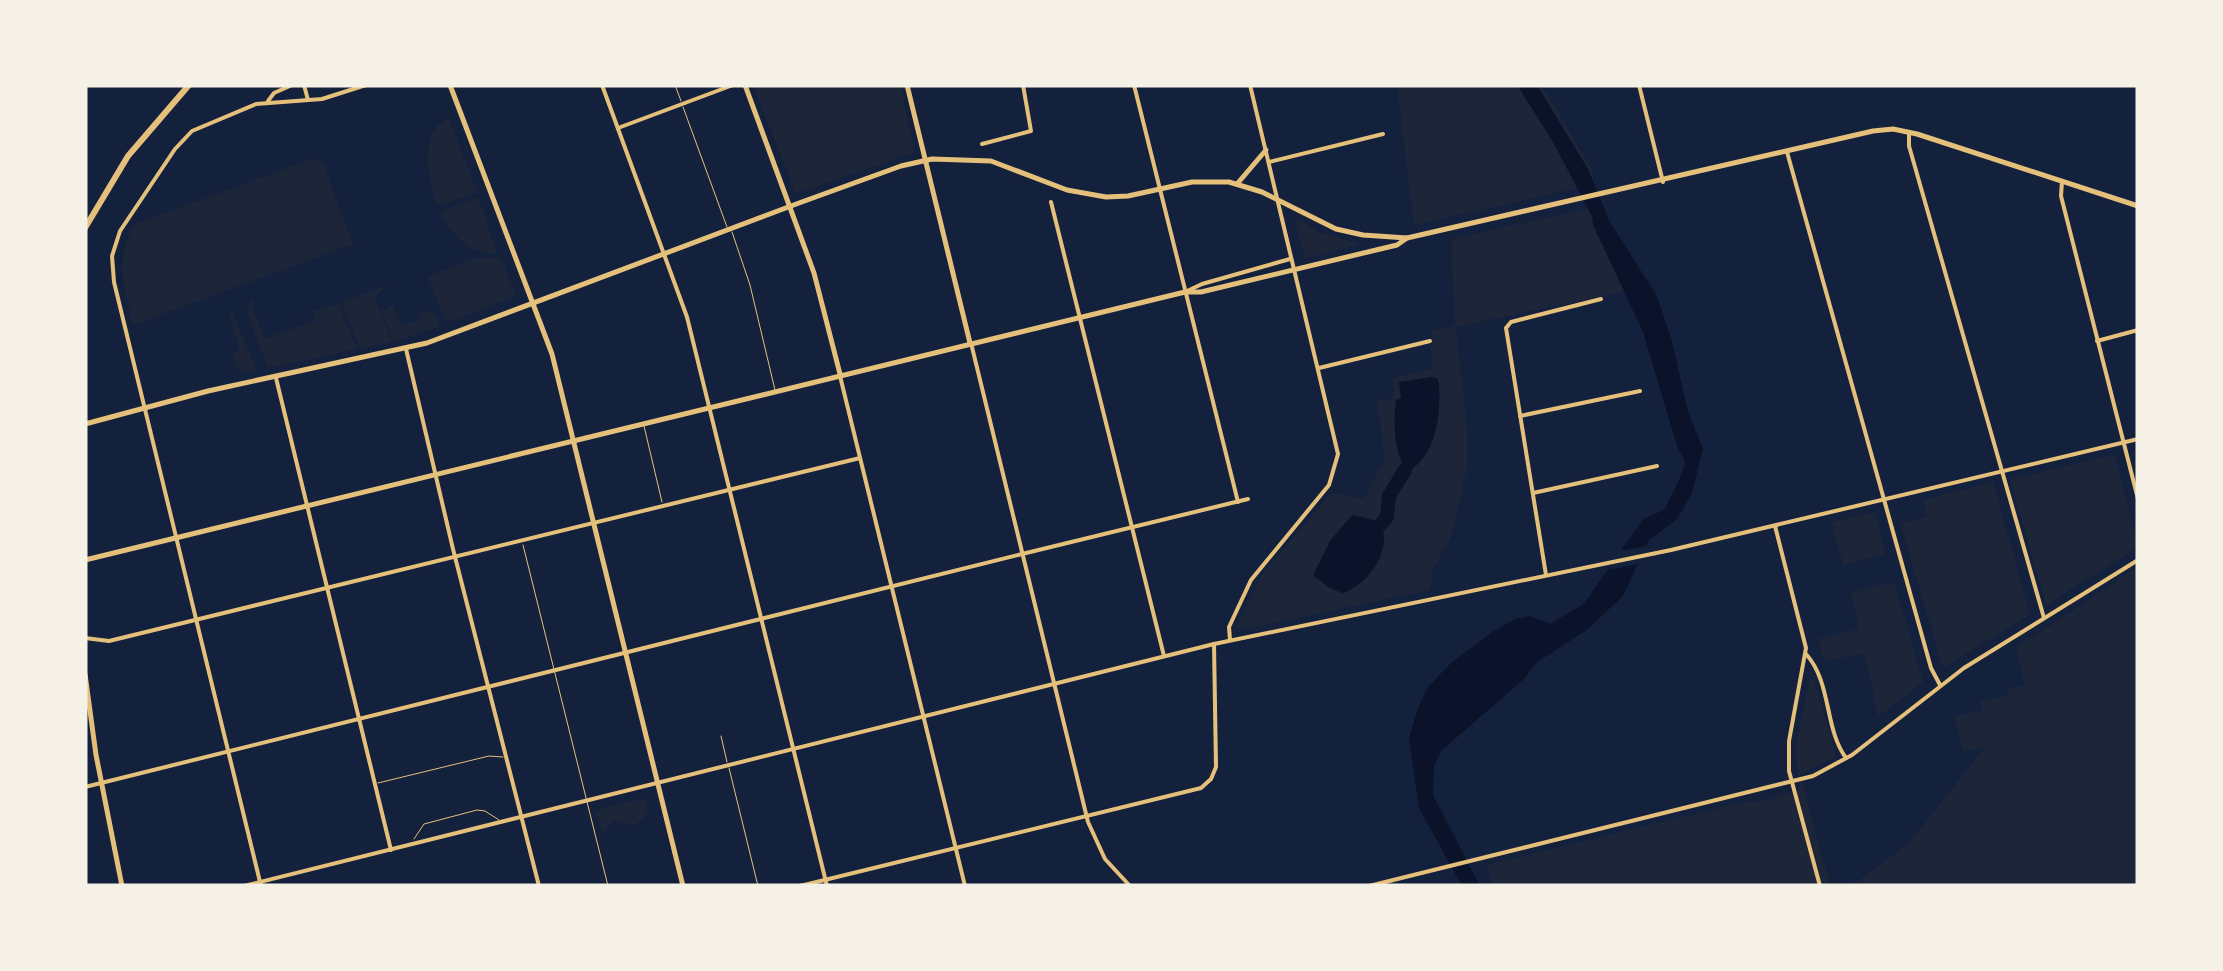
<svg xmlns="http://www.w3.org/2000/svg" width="2223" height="971" font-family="'Space Grotesk',sans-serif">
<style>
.green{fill:#1d2539}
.water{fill:#0b132b}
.pier{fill:#14213d}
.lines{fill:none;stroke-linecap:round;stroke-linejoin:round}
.river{stroke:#0b132b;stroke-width:14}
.service{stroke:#e5c07b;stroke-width:1}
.minor{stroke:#e5c07b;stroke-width:4}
.tertiary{stroke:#e5c07b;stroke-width:4}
.secondary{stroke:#e5c07b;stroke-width:5}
.primary{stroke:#e5c07b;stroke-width:5}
.motorway{stroke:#e5c07b;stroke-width:6}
</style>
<rect width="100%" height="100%" fill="#14213d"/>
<g class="green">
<polygon points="753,85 900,85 915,152 796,194"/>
<polygon points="1397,85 1542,85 1591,168 1595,184 1414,225"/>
<path d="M449,119L477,192L438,206C429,182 417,129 449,119Z"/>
<path d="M315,158L323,163L353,244L133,325C124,288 114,258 135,224Z"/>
<path d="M476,198H479L497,254C468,253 453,238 441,212Z"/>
<polygon points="1588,209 1630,290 1456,327 1467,429 1467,467 1451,538 1433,569 1430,590 1240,630 1237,627 1263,573 1331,493 1364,499 1385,459 1377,400 1391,400 1394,392 1393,378 1431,369 1432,330 1455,326 1451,239"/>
<polygon points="1298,220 1321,233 1361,244 1305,258 1295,222"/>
<polygon points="478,257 502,259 516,296 446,323 428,276"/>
<polygon points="387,285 375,298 392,342 360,349 342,302"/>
<polygon points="250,301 256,301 252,307 265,339 316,320 314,312 293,317 338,304 357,349 268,368 247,313"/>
<polygon points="393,305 401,326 421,319 420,314 431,310 440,326 394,342 382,311"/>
<polygon points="232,312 256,368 254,372 240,373 232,356 240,349 229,316"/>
<polygon points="2115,455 2138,547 2046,605 2010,479"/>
<polygon points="1993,482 2030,614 1943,668 1900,523 1927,517 1923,500"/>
<polygon points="1874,512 1886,554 1843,565 1832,522"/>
<polygon points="2138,567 2138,886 1851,886 1909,843 1985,747 1963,751 1954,717 1983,710 1980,702 2008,695 2007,690 2025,685 2016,648"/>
<polygon points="1894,582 1923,682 1878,717 1865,653 1824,661 1818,639 1859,629 1851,593"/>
<polygon points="1814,678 1836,756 1800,774 1830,886 1494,886 1487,865 1736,804 1769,800 1800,789 1795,750 1810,680"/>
<path d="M645,798L648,814C631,828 635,828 616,820L602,832L595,811Z"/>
</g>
<g class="water">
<path d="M1517,85H1537L1588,169L1610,222L1657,296L1672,341L1688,412L1703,449L1692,493L1678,518L1648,541L1623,596L1588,629L1536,663L1525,678L1441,751L1434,766L1433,795L1480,886H1462L1419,808L1409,738L1418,708L1428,687L1451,663L1494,631L1515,619L1530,616L1550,624L1584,604L1643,519L1664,510C1672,493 1681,481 1685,461L1677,446L1643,332L1593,225L1592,216L1553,142Z"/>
<path d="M1431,377L1437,378L1439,383C1441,413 1437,457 1407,472C1394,453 1393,421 1396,400L1401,398L1399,382Z"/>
<path d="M1352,515L1371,519L1382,527C1391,552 1367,586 1342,593L1328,587L1313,575L1330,541Z"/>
</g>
<polygon class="pier" points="1652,545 1643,563 1609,570 1618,551"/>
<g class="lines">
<polyline class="river" points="1380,525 1387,517 1389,496 1405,470"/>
<g class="service">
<polyline points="675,85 681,101"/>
<polyline points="683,107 727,227"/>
<polyline points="732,232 750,285 775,390"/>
<polyline points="644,426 662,502"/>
<polyline points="523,545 608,886"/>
<polyline points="721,736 727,762"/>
<polyline points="729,768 758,886"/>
<polyline points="378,783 489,756 503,757"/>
<polyline points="414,839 424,824 477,810 485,811 499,820"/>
</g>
<g class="minor">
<polyline points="304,85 308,100"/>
<polyline points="1134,85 1238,502"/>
<polyline points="1639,85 1663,182"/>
<polyline points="268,101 274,93 292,85"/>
<polyline points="618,128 733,85"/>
<polyline points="1909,132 1909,146 2044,618"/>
<polyline points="982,144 1031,131 1023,85"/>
<polyline points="1787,152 1931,668 1940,685"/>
<polyline points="1269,162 1383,134"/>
<polyline points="2062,181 2061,196 2138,499"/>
<polyline points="1051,202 1164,656"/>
<polyline points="2097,341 2138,330"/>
<polyline points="1319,368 1430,341"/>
<polyline points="276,378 391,850"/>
<polyline points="1520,416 1640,391"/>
<polyline points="1533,493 1657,466"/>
<polyline points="1022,554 1248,499"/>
<polyline points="1546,575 1506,328 1511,322 1601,299"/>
<polyline points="85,638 109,641 860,458"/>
<path d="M1806,654C1832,683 1824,728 1846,758"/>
<polyline points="261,886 114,282 112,256 120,231 175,149 192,131 256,104 322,99 366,85"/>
<polyline points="800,886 1201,788 1211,779 1216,767 1214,644"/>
</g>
<g class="tertiary">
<polyline points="602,85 687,317 827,886"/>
<polyline points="1185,292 1202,284 1290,259"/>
<polyline points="971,343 1088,822 1105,859 1130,886"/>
<polyline points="406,349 453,549 539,886"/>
<polyline points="840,376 965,886"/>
<polyline points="1775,526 1806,648 1789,741 1789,771 1820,886"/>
<polyline points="1230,640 1229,627 1251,580 1329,485 1338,454 1250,85"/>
<polyline points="85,787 1022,554"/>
<polyline points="244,886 1214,644 1671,550 2138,439"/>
<polyline points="1369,886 1813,776 1852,755 1964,668 2138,560"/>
</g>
<g class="secondary">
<polyline points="450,85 552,354 683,886"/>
<polyline points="745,85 814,273 840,374"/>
<polyline points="907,85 970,343"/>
</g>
<g class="primary">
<polyline points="1237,184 1266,150"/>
<polyline points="85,424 208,391 427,343 799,203 901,166 932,159 991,161 1067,190 1106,197 1128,196 1192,182 1229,182 1262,192 1336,229 1363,235 1407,238"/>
<polyline points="85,560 1185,292 1201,292 1397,245 1407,238 1873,131 1893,129 1917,134 2138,206"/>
<polyline points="85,674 96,755 122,886"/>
</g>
<polyline class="motorway" points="85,228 128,156 189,85"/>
</g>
<rect width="2223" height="971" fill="none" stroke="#f6f1e7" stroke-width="175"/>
</svg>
